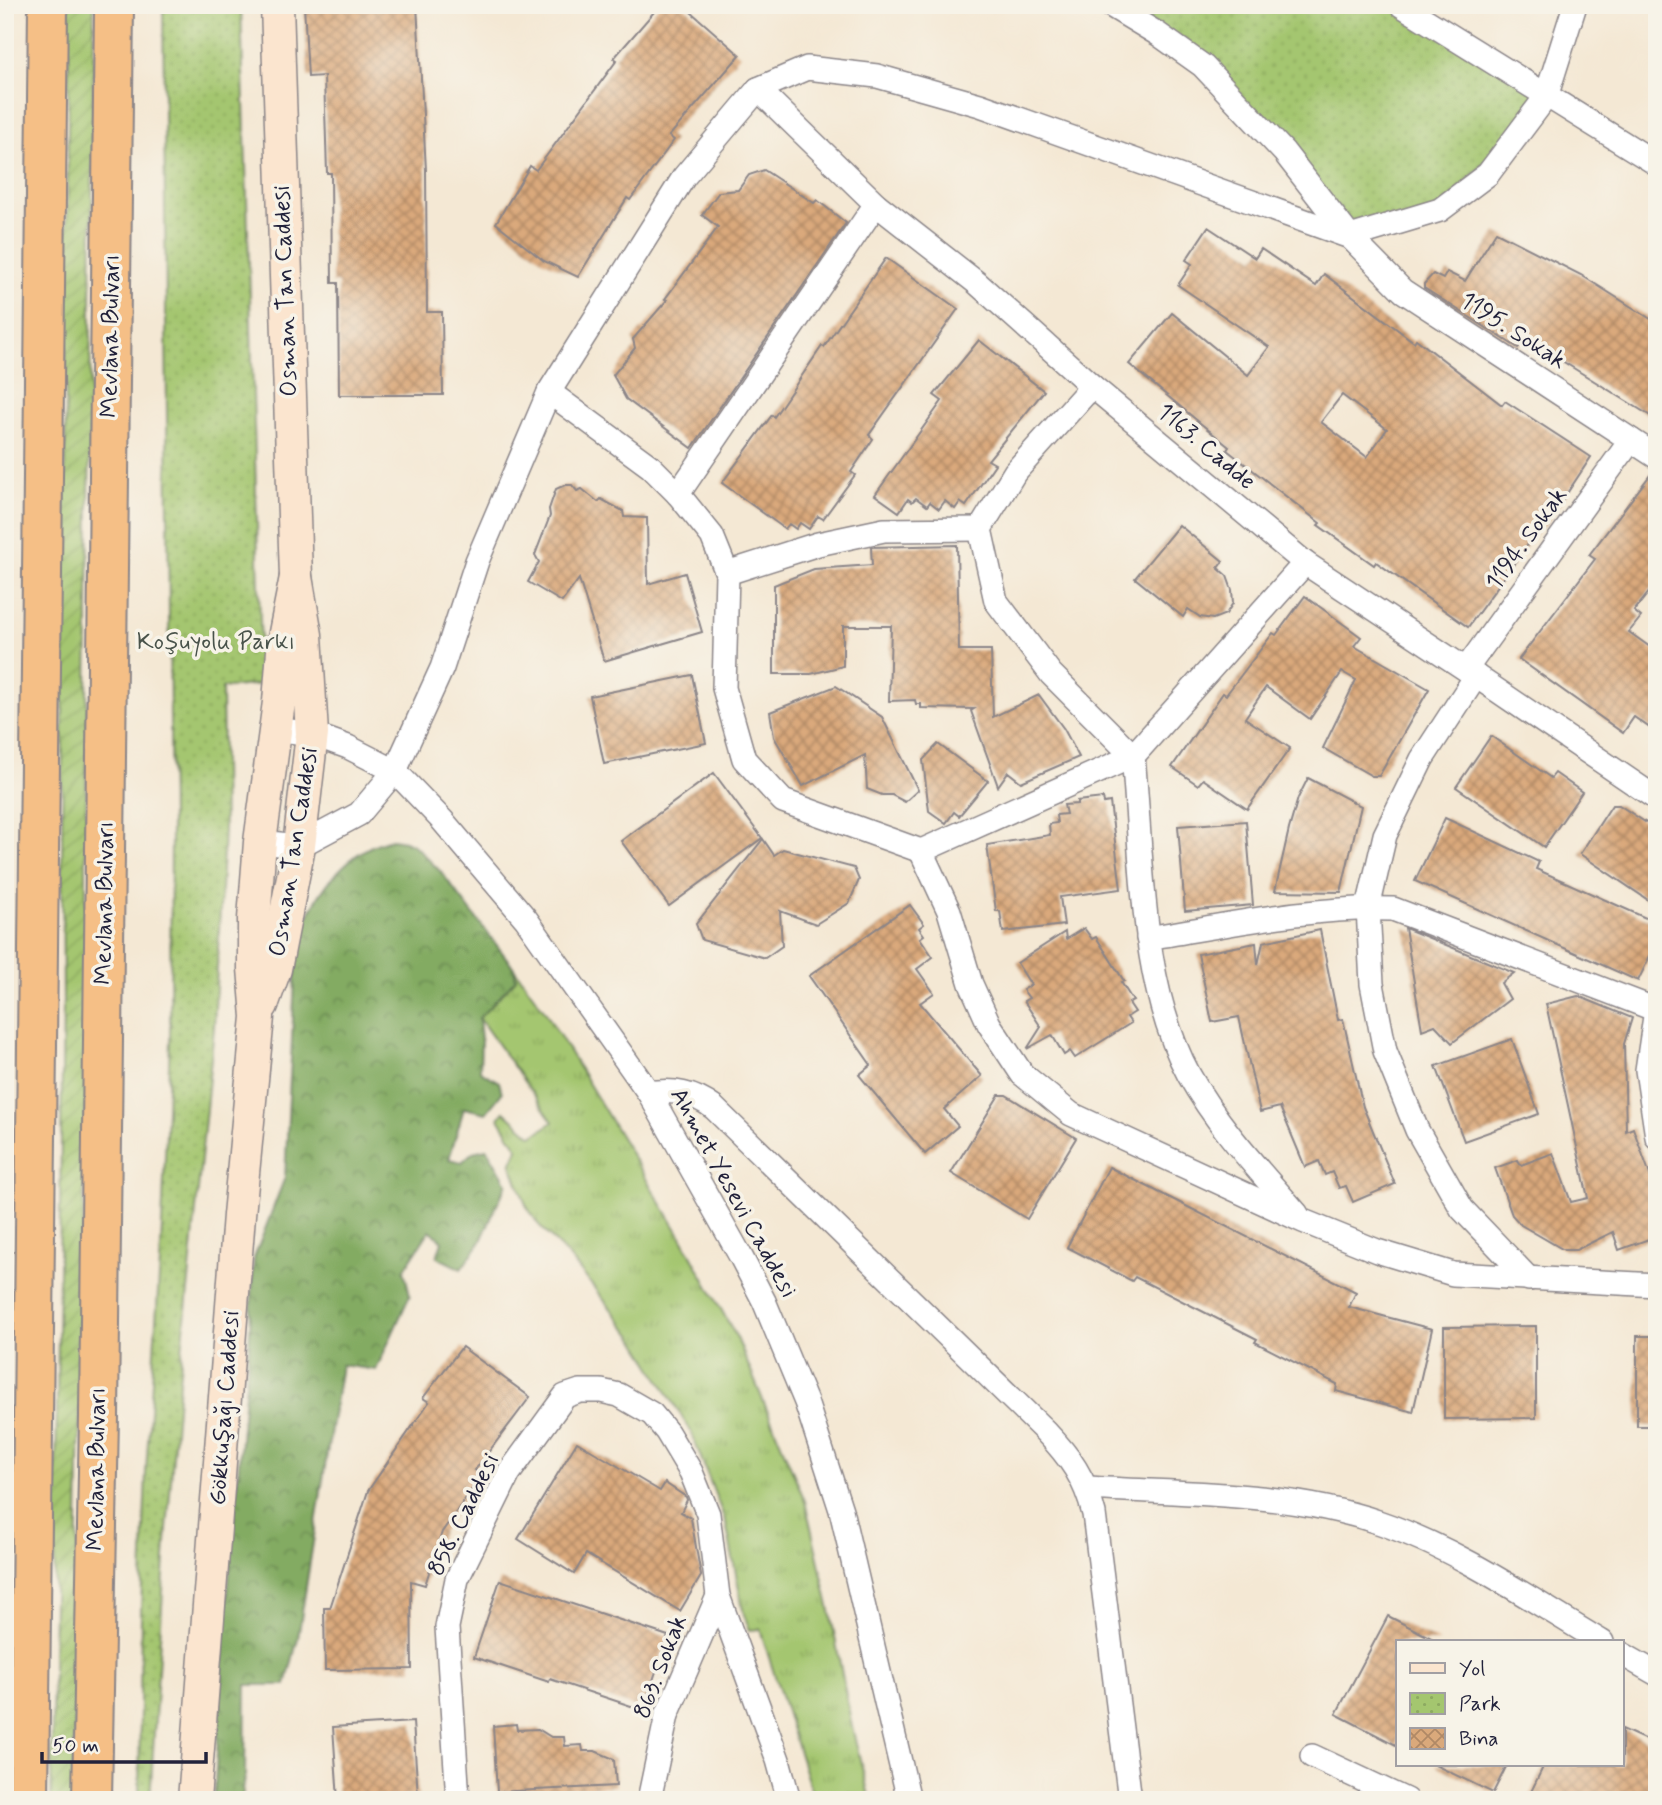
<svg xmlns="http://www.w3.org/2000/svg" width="1662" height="1805" font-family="Mynerve,sans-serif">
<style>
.grass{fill:url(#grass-tufts);stroke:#637455;stroke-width:2}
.forest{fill:url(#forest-crowns);stroke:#52664e;stroke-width:2}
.park{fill:url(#park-dots);stroke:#637455;stroke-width:2}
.garden{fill:url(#garden-furrows);stroke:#637455;stroke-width:2}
.building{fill:url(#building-cross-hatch);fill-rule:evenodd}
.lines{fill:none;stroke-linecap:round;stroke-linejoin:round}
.street-casing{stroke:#8b8588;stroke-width:26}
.secondary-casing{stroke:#8b8588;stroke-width:35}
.highway-casing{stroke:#8b8588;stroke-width:42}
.street{stroke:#fff;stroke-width:23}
.secondary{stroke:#fbe5cf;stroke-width:32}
.highway{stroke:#f5bf86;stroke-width:38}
.labels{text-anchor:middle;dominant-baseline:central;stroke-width:7;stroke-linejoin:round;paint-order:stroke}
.street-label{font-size:24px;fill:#22223b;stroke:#f7f3e8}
.park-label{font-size:24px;fill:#49534b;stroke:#f7f3e8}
</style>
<defs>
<pattern id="grass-tufts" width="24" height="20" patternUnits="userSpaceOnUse" patternTransform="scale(1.75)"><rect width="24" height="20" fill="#a4c66f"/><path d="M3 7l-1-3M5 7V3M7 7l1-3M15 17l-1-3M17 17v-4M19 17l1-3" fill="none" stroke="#8daa61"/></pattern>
<pattern id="forest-crowns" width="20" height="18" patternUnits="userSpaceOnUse" patternTransform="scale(1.75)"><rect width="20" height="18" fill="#83ab62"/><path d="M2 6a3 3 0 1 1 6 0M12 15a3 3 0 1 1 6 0" fill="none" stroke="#6b8b52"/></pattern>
<pattern id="park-dots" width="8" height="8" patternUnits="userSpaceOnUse" patternTransform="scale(1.75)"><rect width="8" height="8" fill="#a4c66f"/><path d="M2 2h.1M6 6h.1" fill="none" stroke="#8daa61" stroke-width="1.8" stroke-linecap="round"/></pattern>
<pattern id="garden-furrows" width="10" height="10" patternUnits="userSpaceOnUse" patternTransform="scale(1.75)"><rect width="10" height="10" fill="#a4c66f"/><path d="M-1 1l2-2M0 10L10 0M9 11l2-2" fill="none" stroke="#8daa61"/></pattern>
<pattern id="building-cross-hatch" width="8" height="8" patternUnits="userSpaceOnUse" patternTransform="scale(1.75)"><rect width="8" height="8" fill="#daa97b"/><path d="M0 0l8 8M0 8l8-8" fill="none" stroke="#b08966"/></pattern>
</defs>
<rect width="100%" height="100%" fill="#f7f3e8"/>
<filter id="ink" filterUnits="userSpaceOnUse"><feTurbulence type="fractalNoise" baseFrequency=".0143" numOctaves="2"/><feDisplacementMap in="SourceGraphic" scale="14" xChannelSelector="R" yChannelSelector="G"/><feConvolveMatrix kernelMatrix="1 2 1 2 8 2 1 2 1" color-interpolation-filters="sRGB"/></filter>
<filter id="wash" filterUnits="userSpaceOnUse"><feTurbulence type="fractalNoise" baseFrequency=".00686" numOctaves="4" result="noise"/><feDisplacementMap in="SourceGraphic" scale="28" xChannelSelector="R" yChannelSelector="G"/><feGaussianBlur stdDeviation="1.57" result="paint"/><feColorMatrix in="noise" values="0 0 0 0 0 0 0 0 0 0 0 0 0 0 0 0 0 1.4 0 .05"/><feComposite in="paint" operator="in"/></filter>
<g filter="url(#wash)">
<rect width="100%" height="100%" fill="#f4e8d4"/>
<polygon class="grass" points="514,968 546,1013 680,1235 737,1338 805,1501 830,1611 852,1727 870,1800 814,1800 760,1629 750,1630 744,1615 726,1523 691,1432 633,1336 571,1259 538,1224 526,1205 511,1164 518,1149 499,1118 504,1111 532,1136 553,1122 479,1018 516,979"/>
<path class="forest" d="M392,839L405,841L415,846L441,872L514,968L516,979L479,1018L481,1040L480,1071L499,1082L502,1093L486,1113L464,1108L449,1159L462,1162L473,1152L487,1149L507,1183L480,1243L461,1269L437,1257L442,1241L430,1230L404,1270L410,1295L376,1370L341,1365L298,1638L286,1685H246L245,1776L242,1800H214L225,1625L249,1346L254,1258L285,1177L296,958C298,948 300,936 304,926C319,887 351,848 392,839Z"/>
<g class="park">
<polygon points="163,5 241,5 262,684 222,688 224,830 214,1028 180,1371 166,1542 150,1800 139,1800 141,1611 146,1471 161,1247 170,1041 171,824"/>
<polygon points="1110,5 1401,5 1546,97 1440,210 1350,237 1203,66"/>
</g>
<polygon class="garden" points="69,5 94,5 86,809 86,1073 73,1800 51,1800 63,1005 62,840"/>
<g id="blocks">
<g class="building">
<polygon points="304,5 417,5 426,170 427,312 442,312 443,395 339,395 338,283 332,283 331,173 327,173 324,76 308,77"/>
<polygon points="660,5 683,5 740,55 669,136 674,140 630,200 627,198 578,277 544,261 496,223 530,166 536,170 617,60 614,58"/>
<polygon points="764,170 814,203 817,200 846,223 692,448 626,399 613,375 635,348 633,339 667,300 665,299 718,227 702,215 719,192 738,190 749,175"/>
<path d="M1208,227L1255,258L1261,249L1316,286L1324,274L1414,342L1416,339L1502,405L1505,401L1591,457L1544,528L1541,526L1468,627L1376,562L1374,565L1318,525L1320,523L1227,450L1229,447L1129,364L1172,313L1248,375L1269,347L1178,285L1192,264L1186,260ZM1342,395L1387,429L1367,457L1321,422Z"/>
<polygon points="1496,232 1581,275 1657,323 1657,420 1525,338 1518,348 1424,288 1424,284 1433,274 1443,279 1447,272 1465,281"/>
<polygon points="886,258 958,309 869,435 873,439 851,472 855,475 823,519 818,516 809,529 800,523 796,529 789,524 785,529 722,483 772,415 774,417 822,346 824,347"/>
<polygon points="979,340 1044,391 988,460 995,464 966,506 960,502 955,509 945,501 939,509 930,502 927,506 916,498 912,502 908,499 899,512 875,495 942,401 934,395"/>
<polygon points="1654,470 1657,471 1657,582 1634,611 1641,617 1629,632 1657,652 1657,733 1634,717 1623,733 1519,659 1595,559 1589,555"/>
<polygon points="565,485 572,485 577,491 582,489 598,502 601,499 623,511 624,517 647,518 648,584 685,573 702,632 604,661 579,579 562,602 528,582 539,562 535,555 550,516 549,509 556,489"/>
<polygon points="1179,525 1223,561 1218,568 1227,576 1232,590 1233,603 1226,614 1213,619 1200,617 1188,609 1183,617 1135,578"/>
<polygon points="957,545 959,650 991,650 993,717 1039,695 1064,729 1079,757 1021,782 1008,772 998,786 971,711 974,709 921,708 921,704 916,704 915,700 889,701 891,626 843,626 843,666 811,674 774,674 774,585 814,569 872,565 871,547"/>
<polygon points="1305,596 1361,637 1354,646 1429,689 1379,776 1372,776 1323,748 1356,680 1342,672 1310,719 1266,687 1245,718 1290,748 1247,809 1203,779 1198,785 1172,767 1223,693 1226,695 1273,633 1276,635"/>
<polygon points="692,675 706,743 604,764 590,696"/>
<polygon points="836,686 882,717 918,790 905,802 892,795 882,795 867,789 865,755 803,786 774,737 770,712"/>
<polygon points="1491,736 1551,778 1555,773 1582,792 1544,847 1456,787"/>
<polygon points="938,744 988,781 959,816 954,812 946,823 929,811 923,760"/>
<polygon points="714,773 762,838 669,906 621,841"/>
<polygon points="1308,778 1361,806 1341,892 1275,891 1289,829 1298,798"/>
<polygon points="1103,798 1104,803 1110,802 1121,889 1060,897 1064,925 1003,932 1000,911 996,911 987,845 1050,835 1049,824 1057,823 1056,815 1066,814 1064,805 1077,804 1077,801"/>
<polygon points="1612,805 1619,805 1657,830 1657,906 1580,854"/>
<polygon points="1445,818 1539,862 1536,869 1657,923 1657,941 1638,981 1415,881"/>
<polygon points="1246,821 1253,905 1185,911 1178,826"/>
<polygon points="763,839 774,855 783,849 854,868 859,880 849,903 816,924 780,911 782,946 765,958 702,940 696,924"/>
<polygon points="910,905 924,924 919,928 924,935 920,938 933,957 917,969 934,993 920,1003 982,1076 944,1109 958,1126 925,1154 859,1075 871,1065 809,976"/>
<polygon points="1084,928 1092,939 1096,937 1124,981 1121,982 1133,1001 1129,1003 1135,1012 1127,1017 1131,1023 1075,1058 1070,1051 1064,1055 1052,1035 1027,1049 1041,1027 1024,1001 1029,998 1023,990 1031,985 1017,963 1065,932 1066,939"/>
<polygon points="1405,928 1514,973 1501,983 1510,999 1452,1043 1435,1025 1422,1030"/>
<polygon points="1320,930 1338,1020 1343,1019 1363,1107 1395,1184 1353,1202 1346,1186 1339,1188 1332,1172 1325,1175 1319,1161 1305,1167 1280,1107 1260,1112 1239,1017 1212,1022 1198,954 1256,943 1258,965 1263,942"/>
<polygon points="1578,996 1632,1018 1624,1044 1626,1131 1633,1128 1657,1194 1657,1236 1619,1250 1613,1232 1576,1250 1564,1250 1521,1225 1512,1215 1495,1168 1518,1160 1521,1165 1553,1153 1571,1202 1588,1198 1546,1004"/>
<polygon points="1512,1039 1539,1114 1464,1141 1436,1066"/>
<polygon points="999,1095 1006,1095 1076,1138 1027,1219 951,1173"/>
<polygon points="1109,1167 1356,1292 1349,1307 1432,1329 1413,1412 1336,1391 1337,1384 1255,1342 1257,1339 1135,1277 1132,1281 1067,1247"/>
<polygon points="1536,1326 1536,1418 1444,1419 1444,1327"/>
<rect x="1637" y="1336" width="20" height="90"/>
<polygon points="462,1347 530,1397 475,1470 482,1475 442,1532 425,1585 411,1581 412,1669 325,1670 324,1608 330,1608 368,1491 429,1402 423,1398"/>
<polygon points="577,1442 660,1491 665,1483 686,1497 687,1500 681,1512 691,1518 701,1576 680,1611 586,1554 574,1574 518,1539"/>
<polygon points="500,1580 668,1636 643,1710 550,1679 549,1682 474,1657"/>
<polygon points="1388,1616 1439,1642 1398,1642 1398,1746 1336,1714"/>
<polygon points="413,1722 418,1796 338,1800 333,1727"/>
<polygon points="516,1724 517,1730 538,1729 551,1737 564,1737 565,1746 582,1745 583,1751 595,1751 614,1759 616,1786 497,1792 493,1726"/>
<polygon points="1622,1729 1657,1745 1657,1800 1527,1800 1544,1765 1622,1765"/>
<polygon points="1435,1765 1507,1765 1493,1793"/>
</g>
</g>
</g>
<g filter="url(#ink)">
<use href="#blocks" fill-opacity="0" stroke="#8b8588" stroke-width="2"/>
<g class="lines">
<g class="street-casing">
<g id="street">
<polyline points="1110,5 1158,34 1203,66 1284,152 1350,237 1403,291 1657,457"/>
<polyline points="1401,5 1657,164"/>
<polyline points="758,89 876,204 977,283 1092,386 1305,563 1476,676 1657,799"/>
<polyline points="1350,237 1440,210 1488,174 1546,97 1575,5"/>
<path d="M1092,386L1015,472L980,529L996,601L1051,674L1133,756C1143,858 1139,983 1189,1075C1218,1127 1259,1170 1297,1214"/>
<polyline points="549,392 651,467 678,494 712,536 727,573 724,688 744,759 783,801 921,851 949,911 971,984 989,1024 1022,1074 1071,1114 1303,1221 1377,1251 1453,1274 1657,1285"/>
<polyline points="678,494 876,204"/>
<polyline points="727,573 818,544 884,530 980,529"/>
<polyline points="1466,669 1631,440"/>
<polyline points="1476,676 1422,759 1385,835 1368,908 1372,984 1385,1051 1417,1130 1462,1209 1529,1279"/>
<polyline points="275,729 312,734 348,747 395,771 442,820 526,919 649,1093 740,1255 764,1301 806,1402 841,1510 909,1800"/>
<polyline points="260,842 299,846 359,814 395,771 442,668 477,561 549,392 684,177 758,89 807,68 877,76 980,105 1350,237"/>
<polyline points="921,851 1133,756 1305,563"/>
<path d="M1148,938C1228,925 1312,906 1393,909L1654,1009"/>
<polyline points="1657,1003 1647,1070 1657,1137"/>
<path d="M649,1093C674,1089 694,1093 714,1108L1045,1431C1070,1457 1085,1478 1094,1514L1130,1800"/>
<path d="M1088,1488C1185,1494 1285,1491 1378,1522C1458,1549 1530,1599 1602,1642"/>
<polyline points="1622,1654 1657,1674"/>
<polyline points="1312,1756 1406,1800"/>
<polyline points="458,1800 447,1627 457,1579 509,1473 565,1396 580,1391 601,1391 619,1395 652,1414 667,1432 691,1472 708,1514 718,1596 778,1760 789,1800"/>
<polyline points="649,1800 667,1715 718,1596"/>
</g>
</g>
<g class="secondary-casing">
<g id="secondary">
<polyline points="262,1005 275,969 299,846 312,734 306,635 296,577 277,5"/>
<polyline points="194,1800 239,1215 258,1017 254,968 254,919 260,842 279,702 284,638 296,577"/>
</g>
</g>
<g class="highway-casing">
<g id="highway">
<polyline points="29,1800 48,5"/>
<polyline points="92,1800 99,1416 114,5"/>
</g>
</g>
<use href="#street" class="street"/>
<use href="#secondary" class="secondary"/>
<use href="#highway" class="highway"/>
</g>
</g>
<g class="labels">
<g class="street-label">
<text transform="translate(286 291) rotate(-92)">Osman Tan Caddesi</text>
<text transform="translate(1513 331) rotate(33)">1195. Sokak</text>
<text transform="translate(111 336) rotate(-89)">Mevlana Bulvarı</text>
<text transform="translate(1206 447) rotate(40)">1163. Cadde</text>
<text transform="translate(1527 539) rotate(-54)">1194. Sokak</text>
<text transform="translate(294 852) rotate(-81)">Osman Tan Caddesi</text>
<text transform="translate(105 903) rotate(-89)">Mevlana Bulvarı</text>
<text transform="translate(733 1193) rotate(61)">Ahmet Yesevi Caddesi</text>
<text transform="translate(225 1408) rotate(-86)">Gökkuşağı Caddesi</text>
<text transform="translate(97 1469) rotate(-89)">Mevlana Bulvarı</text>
<text transform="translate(464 1515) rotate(-64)">858. Caddesi</text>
<text transform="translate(661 1667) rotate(-69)">863. Sokak</text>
</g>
<g class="park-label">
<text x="216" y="642">Koşuyolu Parkı</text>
</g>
</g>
<rect width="1662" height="1805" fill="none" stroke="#f7f3e8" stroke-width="28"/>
<rect x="1396" y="1640" width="228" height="126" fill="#f7f3e8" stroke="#a29fa3" stroke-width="2"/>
<rect x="1410" y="1663" width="35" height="10" fill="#fbe5cf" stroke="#a29fa3" stroke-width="2"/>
<text x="1459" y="1675" font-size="21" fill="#22223b">Yol</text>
<rect x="1410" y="1693" width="35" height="21" fill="url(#park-dots)" stroke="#a29fa3" stroke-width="2"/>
<text x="1459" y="1710" font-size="21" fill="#22223b">Park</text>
<rect x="1410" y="1728" width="35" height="21" fill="url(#building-cross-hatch)" stroke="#a29fa3" stroke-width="2"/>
<text x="1459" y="1745" font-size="21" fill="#22223b">Bina</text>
<path d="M42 1752v10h164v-10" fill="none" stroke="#22223b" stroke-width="3.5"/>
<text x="52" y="1752" font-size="21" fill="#22223b" stroke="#f7f3e8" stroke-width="5" paint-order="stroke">50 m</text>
</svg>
